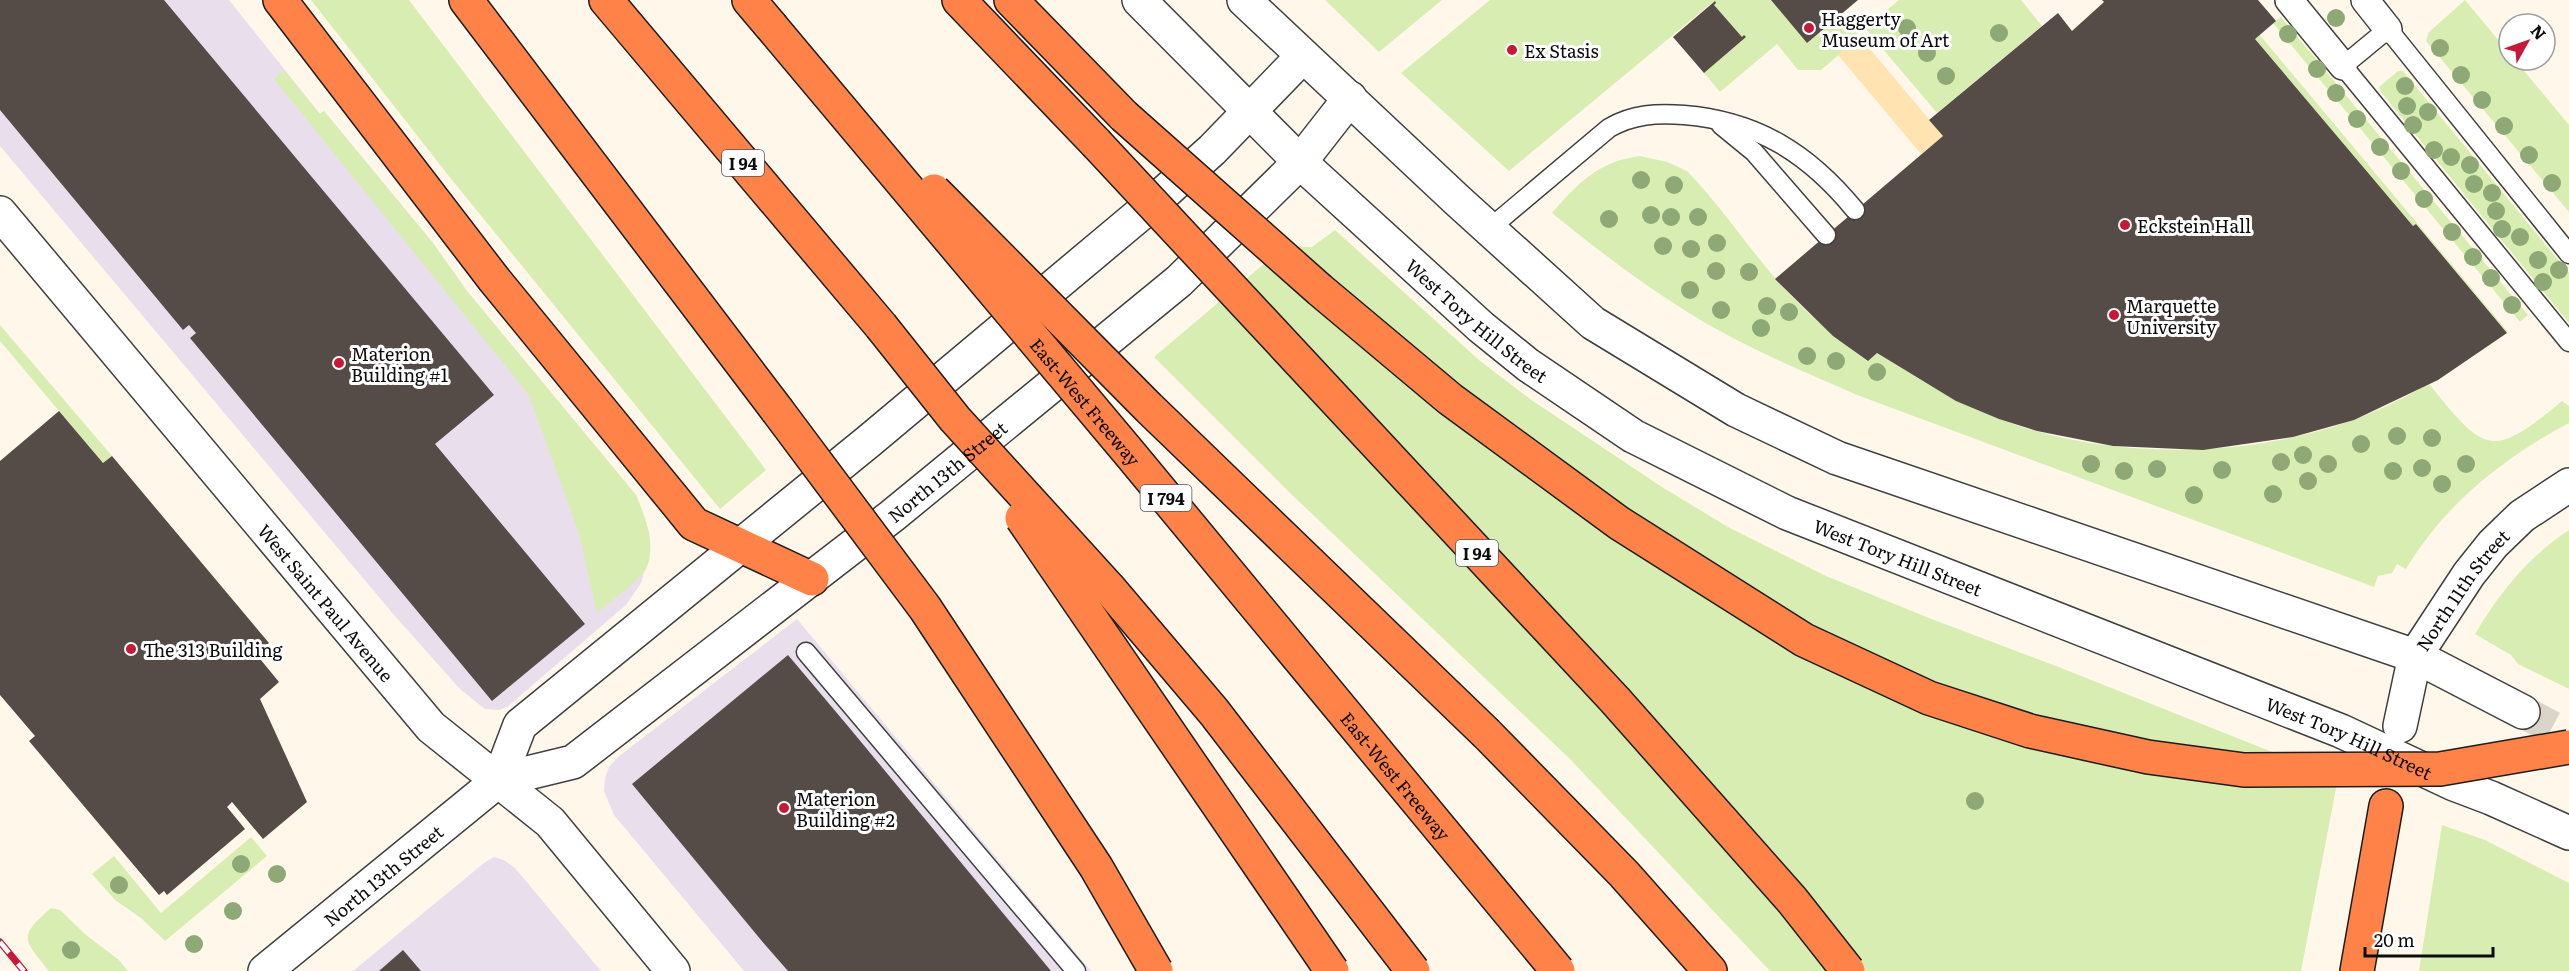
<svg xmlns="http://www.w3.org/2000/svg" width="2569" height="971" font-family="Literata,serif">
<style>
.industrial{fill:#e9dfec}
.green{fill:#d8edb1}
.sand{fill:#ffe4b2}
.building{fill:#554b47}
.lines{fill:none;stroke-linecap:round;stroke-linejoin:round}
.tertiary-tunnel{stroke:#dbd5c9;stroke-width:33;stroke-dasharray:33 16;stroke-linecap:butt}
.service-casing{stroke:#3f3f3f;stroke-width:21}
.pedestrian-casing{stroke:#3f3f3f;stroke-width:30}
.tertiary-casing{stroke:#3f3f3f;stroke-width:36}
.motorway-casing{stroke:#1d1d1d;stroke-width:36}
.service{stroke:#fff;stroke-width:18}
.pedestrian{stroke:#fff;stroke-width:27}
.tertiary{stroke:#fff;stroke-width:33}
.motorway{stroke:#ff8348;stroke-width:33}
.rail-casing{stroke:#c81838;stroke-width:7}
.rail{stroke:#fff;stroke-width:4.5;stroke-dasharray:14;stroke-linecap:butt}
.motorway-bridge-casing{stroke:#1d1d1d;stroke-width:36;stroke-linecap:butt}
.motorway-bridge{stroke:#ff8348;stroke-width:33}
.tree{fill:#8fa976}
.poi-dot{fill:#c81838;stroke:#fff;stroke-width:2}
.labels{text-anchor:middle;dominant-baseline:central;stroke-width:6;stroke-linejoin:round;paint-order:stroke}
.shield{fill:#fff;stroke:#555;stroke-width:1.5}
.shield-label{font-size:16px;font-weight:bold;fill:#0c0c0c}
.poi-label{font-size:18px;fill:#0c0c0c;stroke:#fff;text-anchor:start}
.street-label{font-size:18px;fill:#0c0c0c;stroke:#fff}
</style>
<rect width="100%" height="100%" fill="#fff8ea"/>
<g class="industrial">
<polygon points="0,0 229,0 320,114 324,111 433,243 467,291 636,495 649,532 650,551 641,583 626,605 507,707 499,710 485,709 460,689 394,615 0,146"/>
<polygon points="797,619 1091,971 744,971 614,815 604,791 605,778 609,767 618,757"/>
<polygon points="494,857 504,860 515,868 601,971 353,971 484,863"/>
</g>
<g class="green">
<polygon points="311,0 409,0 766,470 720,509 448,175"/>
<polygon points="1325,0 1442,0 1379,52"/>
<polygon points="1490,0 1771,0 1841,14 1860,37 1821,70 1798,70 1777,44 1720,92 1704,73 1746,37 1744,35 1742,37 1714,5 1716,3 1714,1 1509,171 1401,73"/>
<polygon points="1899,0 2021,0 2042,26 1937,113 1865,28"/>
<polygon points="2465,0 2509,53 2509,60 2515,60 2569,125 2569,212 2426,41 2429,32"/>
<polygon points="2281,17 2528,315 2520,322 2273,23"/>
<polygon points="2259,34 2508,332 2507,333 2416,224 2413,226 2255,39"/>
<path d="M284,70L320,114L324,111L433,243L467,291L636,495C645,516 657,546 646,569C641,579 607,604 597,613L579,534L529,395L274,79Z"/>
<polygon points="2398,71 2403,71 2569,273 2569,323 2380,91 2379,87"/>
<path d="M1640,156L1667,162L1687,171C1719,204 1745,243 1775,278C1802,310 1834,336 1867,361L1877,353C1916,377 1954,401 1997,418C2103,460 2248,460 2355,419C2381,410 2405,397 2429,384C2485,453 2491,460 2562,401L2569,406V423C2503,458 2445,504 2406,569L2397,564L2392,573L2378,576L2374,587L1857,395C1800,370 1742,346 1689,313C1641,283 1596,249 1552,213C1578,183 1599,161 1640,156Z"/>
<polygon points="1335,230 1479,360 1530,399 1662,487 1728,527 1826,576 1929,618 2056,666 2338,778 2301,971 1770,971 1570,759 1289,492 1154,357 1285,246 1312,247"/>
<polygon points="0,325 112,456 103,463 0,341"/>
<path d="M2569,530V689L2518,664L2511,655L2475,634C2499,593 2529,556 2569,530Z"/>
<polygon points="2442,825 2485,840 2569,883 2569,971 2419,971"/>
<polygon points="251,837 267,856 165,941 141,918 115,900 92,874 114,856 161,913"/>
<path d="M51,908L60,910L86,935L119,960L128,971H49C23,938 18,937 51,908Z"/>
</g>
<polygon class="sand" points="1860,37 1943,136 1921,154 1838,55"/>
<g class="building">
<polygon points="0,0 164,0 494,395 435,444 585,624 492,701 190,338 196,333 189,325 183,330 0,110"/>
<polygon points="1771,0 1858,0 1807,43"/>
<polygon points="2102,0 2258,0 2276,21 2255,39 2413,226 2416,224 2507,333 2438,380 2354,420 2293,437 2203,450 2113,446 2037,431 1999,419 1956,401 1877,353 1868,361 1833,336 1775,279 1943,136 1929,120 2058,13 2072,31 2104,2"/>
<polygon points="1715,1 1716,3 1714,5 1742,37 1744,35 1746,37 1704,73 1673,37"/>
<polygon points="59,411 103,463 112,456 269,643 256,654 279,682 260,699 307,802 263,839 232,802 227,807 245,829 167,895 164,891 159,895 29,741 35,736 0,695 0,461"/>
<polygon points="788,655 847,725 1051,971 788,971 761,940 632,784"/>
<polygon points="403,950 421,971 379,971"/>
</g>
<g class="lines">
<polyline class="tertiary-tunnel" points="2523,712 2569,736"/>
<g class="service-casing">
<g id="service">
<polyline points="1721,125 1754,152 1826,235"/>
<path d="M1489,229L1609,128C1633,114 1657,113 1684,115C1758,121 1809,154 1855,210"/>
<polyline points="2569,254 2388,29 2343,66 2569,342"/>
<polyline points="806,652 1076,971"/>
</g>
</g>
<g class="pedestrian-casing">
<g id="pedestrian">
<polyline points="2289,0 2343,66"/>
<polyline points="2365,0 2388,29"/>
</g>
</g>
<g class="tertiary-casing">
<g id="tertiary">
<path id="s1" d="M1139,0L1300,162L1481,327L1528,365L1633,436L1787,513L2341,731L2454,784L2491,798L2569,833"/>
<polyline points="1244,0 1457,200 1593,323 1736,410 1837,458 2415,656 2523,712"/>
<path id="s2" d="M0,213L431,727L550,822L673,971"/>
<path id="s3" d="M2400,726L2415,656L2469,574L2493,544L2522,516L2569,485"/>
<polyline points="499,780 520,725 869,441 1145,210 1212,150 1303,56"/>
<path id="s4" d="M265,971L499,780L573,762L892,516L1179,281L1300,162L1350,98"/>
</g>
</g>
<g class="motorway-casing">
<g id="motorway">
<polyline points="280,0 493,278 694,524 812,579"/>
<polyline points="466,0 777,410"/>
<polyline points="606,0 881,326"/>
<polyline points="749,0 771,26"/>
<polyline points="959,0 1096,143"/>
<polyline points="1011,0 1124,116"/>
<polyline points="1487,734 1624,874 1710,971"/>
<polyline points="2357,971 2386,806"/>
</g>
</g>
<use href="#service" class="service"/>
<use href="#pedestrian" class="pedestrian"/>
<use href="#tertiary" class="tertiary"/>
<use href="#motorway" class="motorway"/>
<g class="rail-casing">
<polyline id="rail" points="0,942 24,971"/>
</g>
<use href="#rail" class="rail"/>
<g class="motorway-bridge-casing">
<g id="motorway-bridge">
<path id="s5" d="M771,26L1131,455L1558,971"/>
<polyline points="1124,116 1320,290 1450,399 1619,523 1804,640 1929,698 2030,731 2148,757 2244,770 2440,769 2569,747"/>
<polyline points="1096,143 1615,700 1792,900 1848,971"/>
<polyline points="934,191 1149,408 1487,734"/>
<polyline points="881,326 955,419 1108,587 1214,712 1413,971"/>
<polyline points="777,410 925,608 1096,867 1156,971"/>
<polyline points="1022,518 1332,971"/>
</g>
</g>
<use href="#motorway-bridge" class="motorway-bridge"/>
</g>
<g class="tree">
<circle cx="2336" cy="18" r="9"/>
<circle cx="1907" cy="28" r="9"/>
<circle cx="1999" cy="33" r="9"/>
<circle cx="2288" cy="34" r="9"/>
<circle cx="2440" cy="48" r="9"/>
<circle cx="1927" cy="53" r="9"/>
<circle cx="2317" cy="69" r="9"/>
<circle cx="2461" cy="75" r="9"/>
<circle cx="1946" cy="76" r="9"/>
<circle cx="2405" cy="86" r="9"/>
<circle cx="2336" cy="93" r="9"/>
<circle cx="2482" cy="100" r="9"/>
<circle cx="2407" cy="106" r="9"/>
<circle cx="2428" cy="112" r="9"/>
<circle cx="2357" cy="119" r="9"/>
<circle cx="2413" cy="125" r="9"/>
<circle cx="2504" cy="126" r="9"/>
<circle cx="2380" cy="147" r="9"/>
<circle cx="2434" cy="150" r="9"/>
<circle cx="2529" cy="155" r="9"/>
<circle cx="2451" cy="157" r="9"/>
<circle cx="2470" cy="165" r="9"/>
<circle cx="2401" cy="171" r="9"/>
<circle cx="1641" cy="180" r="9"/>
<circle cx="2552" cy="183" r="9"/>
<circle cx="2474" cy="184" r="9"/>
<circle cx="1674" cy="185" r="9"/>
<circle cx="2492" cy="193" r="9"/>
<circle cx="2424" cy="199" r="9"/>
<circle cx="2496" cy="211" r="9"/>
<circle cx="1651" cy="215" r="9"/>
<circle cx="1671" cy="217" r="9"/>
<circle cx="1698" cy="217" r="9"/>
<circle cx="1609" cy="219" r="9"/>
<circle cx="2502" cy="229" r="9"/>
<circle cx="2452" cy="232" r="9"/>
<circle cx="2520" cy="237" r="9"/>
<circle cx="1717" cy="243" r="9"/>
<circle cx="1663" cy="246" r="9"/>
<circle cx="1691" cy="249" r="9"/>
<circle cx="2473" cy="257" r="9"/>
<circle cx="2538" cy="260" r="9"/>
<circle cx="2559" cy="270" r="9"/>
<circle cx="1716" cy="271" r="9"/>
<circle cx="1749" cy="272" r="9"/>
<circle cx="2491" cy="278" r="9"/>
<circle cx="2543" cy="282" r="9"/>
<circle cx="1690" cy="290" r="9"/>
<circle cx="2512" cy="305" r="9"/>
<circle cx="1767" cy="306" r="9"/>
<circle cx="1721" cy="310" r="9"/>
<circle cx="1789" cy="312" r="9"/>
<circle cx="1761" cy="328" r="9"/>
<circle cx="1807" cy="356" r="9"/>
<circle cx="1836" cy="361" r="9"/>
<circle cx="1877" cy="372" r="9"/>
<circle cx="2397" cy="436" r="9"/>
<circle cx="2432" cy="438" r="9"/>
<circle cx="2361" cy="444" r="9"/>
<circle cx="2303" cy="455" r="9"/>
<circle cx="2281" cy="462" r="9"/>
<circle cx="2091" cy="464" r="9"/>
<circle cx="2328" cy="464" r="9"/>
<circle cx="2466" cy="464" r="9"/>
<circle cx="2422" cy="468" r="9"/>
<circle cx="2157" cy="469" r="9"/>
<circle cx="2222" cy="470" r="9"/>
<circle cx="2124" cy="471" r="9"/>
<circle cx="2393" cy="471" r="9"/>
<circle cx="2308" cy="481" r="9"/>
<circle cx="2442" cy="484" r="9"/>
<circle cx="2273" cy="494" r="9"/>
<circle cx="2194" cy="495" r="9"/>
<circle cx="1975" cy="801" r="9"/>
<circle cx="241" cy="864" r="9"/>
<circle cx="277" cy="874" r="9"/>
<circle cx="119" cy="885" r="9"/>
<circle cx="233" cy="911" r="9"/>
<circle cx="194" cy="944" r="9"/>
<circle cx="71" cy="950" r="9"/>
</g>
<g class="poi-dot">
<circle cx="1809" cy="28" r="6"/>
<circle cx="1512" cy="50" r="6"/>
<circle cx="2125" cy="225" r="6"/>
<circle cx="2114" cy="315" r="6"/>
<circle cx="339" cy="363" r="6"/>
<circle cx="131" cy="649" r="6"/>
<circle cx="784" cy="808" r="6"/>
</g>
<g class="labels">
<g class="shield">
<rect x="722" y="150" width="42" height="26" rx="4.5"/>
<rect x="1140.5" y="485" width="51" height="26" rx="4.5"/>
<rect x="1456" y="540" width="42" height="26" rx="4.5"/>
</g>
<g class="shield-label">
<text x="743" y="163">I 94</text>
<text x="1166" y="498">I 794</text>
<text x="1477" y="553">I 94</text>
</g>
<g class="poi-label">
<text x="1821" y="18">Haggerty<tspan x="1821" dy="21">Museum of Art</tspan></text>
<text x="1524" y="50">Ex Stasis</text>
<text x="2137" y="225">Eckstein Hall</text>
<text x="2126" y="305">Marquette<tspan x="2126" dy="21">University</tspan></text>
<text x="351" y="353">Materion<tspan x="351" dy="21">Building #1</tspan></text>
<text x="143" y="649">The 313 Building</text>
<text x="796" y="798">Materion<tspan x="796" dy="21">Building #2</tspan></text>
</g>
<g class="street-label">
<text stroke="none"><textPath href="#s1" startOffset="466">West Tory Hill Street</textPath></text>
<text stroke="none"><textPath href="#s5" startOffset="490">East-West Freeway</textPath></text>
<text stroke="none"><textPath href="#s4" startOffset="852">North 13th Street</textPath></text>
<text stroke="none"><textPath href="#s1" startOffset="952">West Tory Hill Street</textPath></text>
<text stroke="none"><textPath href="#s3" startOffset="153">North 11th Street</textPath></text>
<text stroke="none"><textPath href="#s2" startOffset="508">West Saint Paul Avenue</textPath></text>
<text stroke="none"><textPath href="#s1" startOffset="1438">West Tory Hill Street</textPath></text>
<text stroke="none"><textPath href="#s5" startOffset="976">East-West Freeway</textPath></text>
<text stroke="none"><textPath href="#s4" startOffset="152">North 13th Street</textPath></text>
</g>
</g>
<g transform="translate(2527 42) rotate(50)"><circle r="28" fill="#ffffff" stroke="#9e9e9e" stroke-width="1.5"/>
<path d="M0-4.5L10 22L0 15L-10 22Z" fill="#c81838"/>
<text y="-9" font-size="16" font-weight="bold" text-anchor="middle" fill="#0c0c0c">N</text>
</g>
<path d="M2365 947v9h128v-9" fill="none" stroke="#0c0c0c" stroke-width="3"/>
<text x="2374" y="947" font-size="18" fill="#0c0c0c" stroke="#ffffff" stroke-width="4.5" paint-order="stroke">20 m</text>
</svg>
